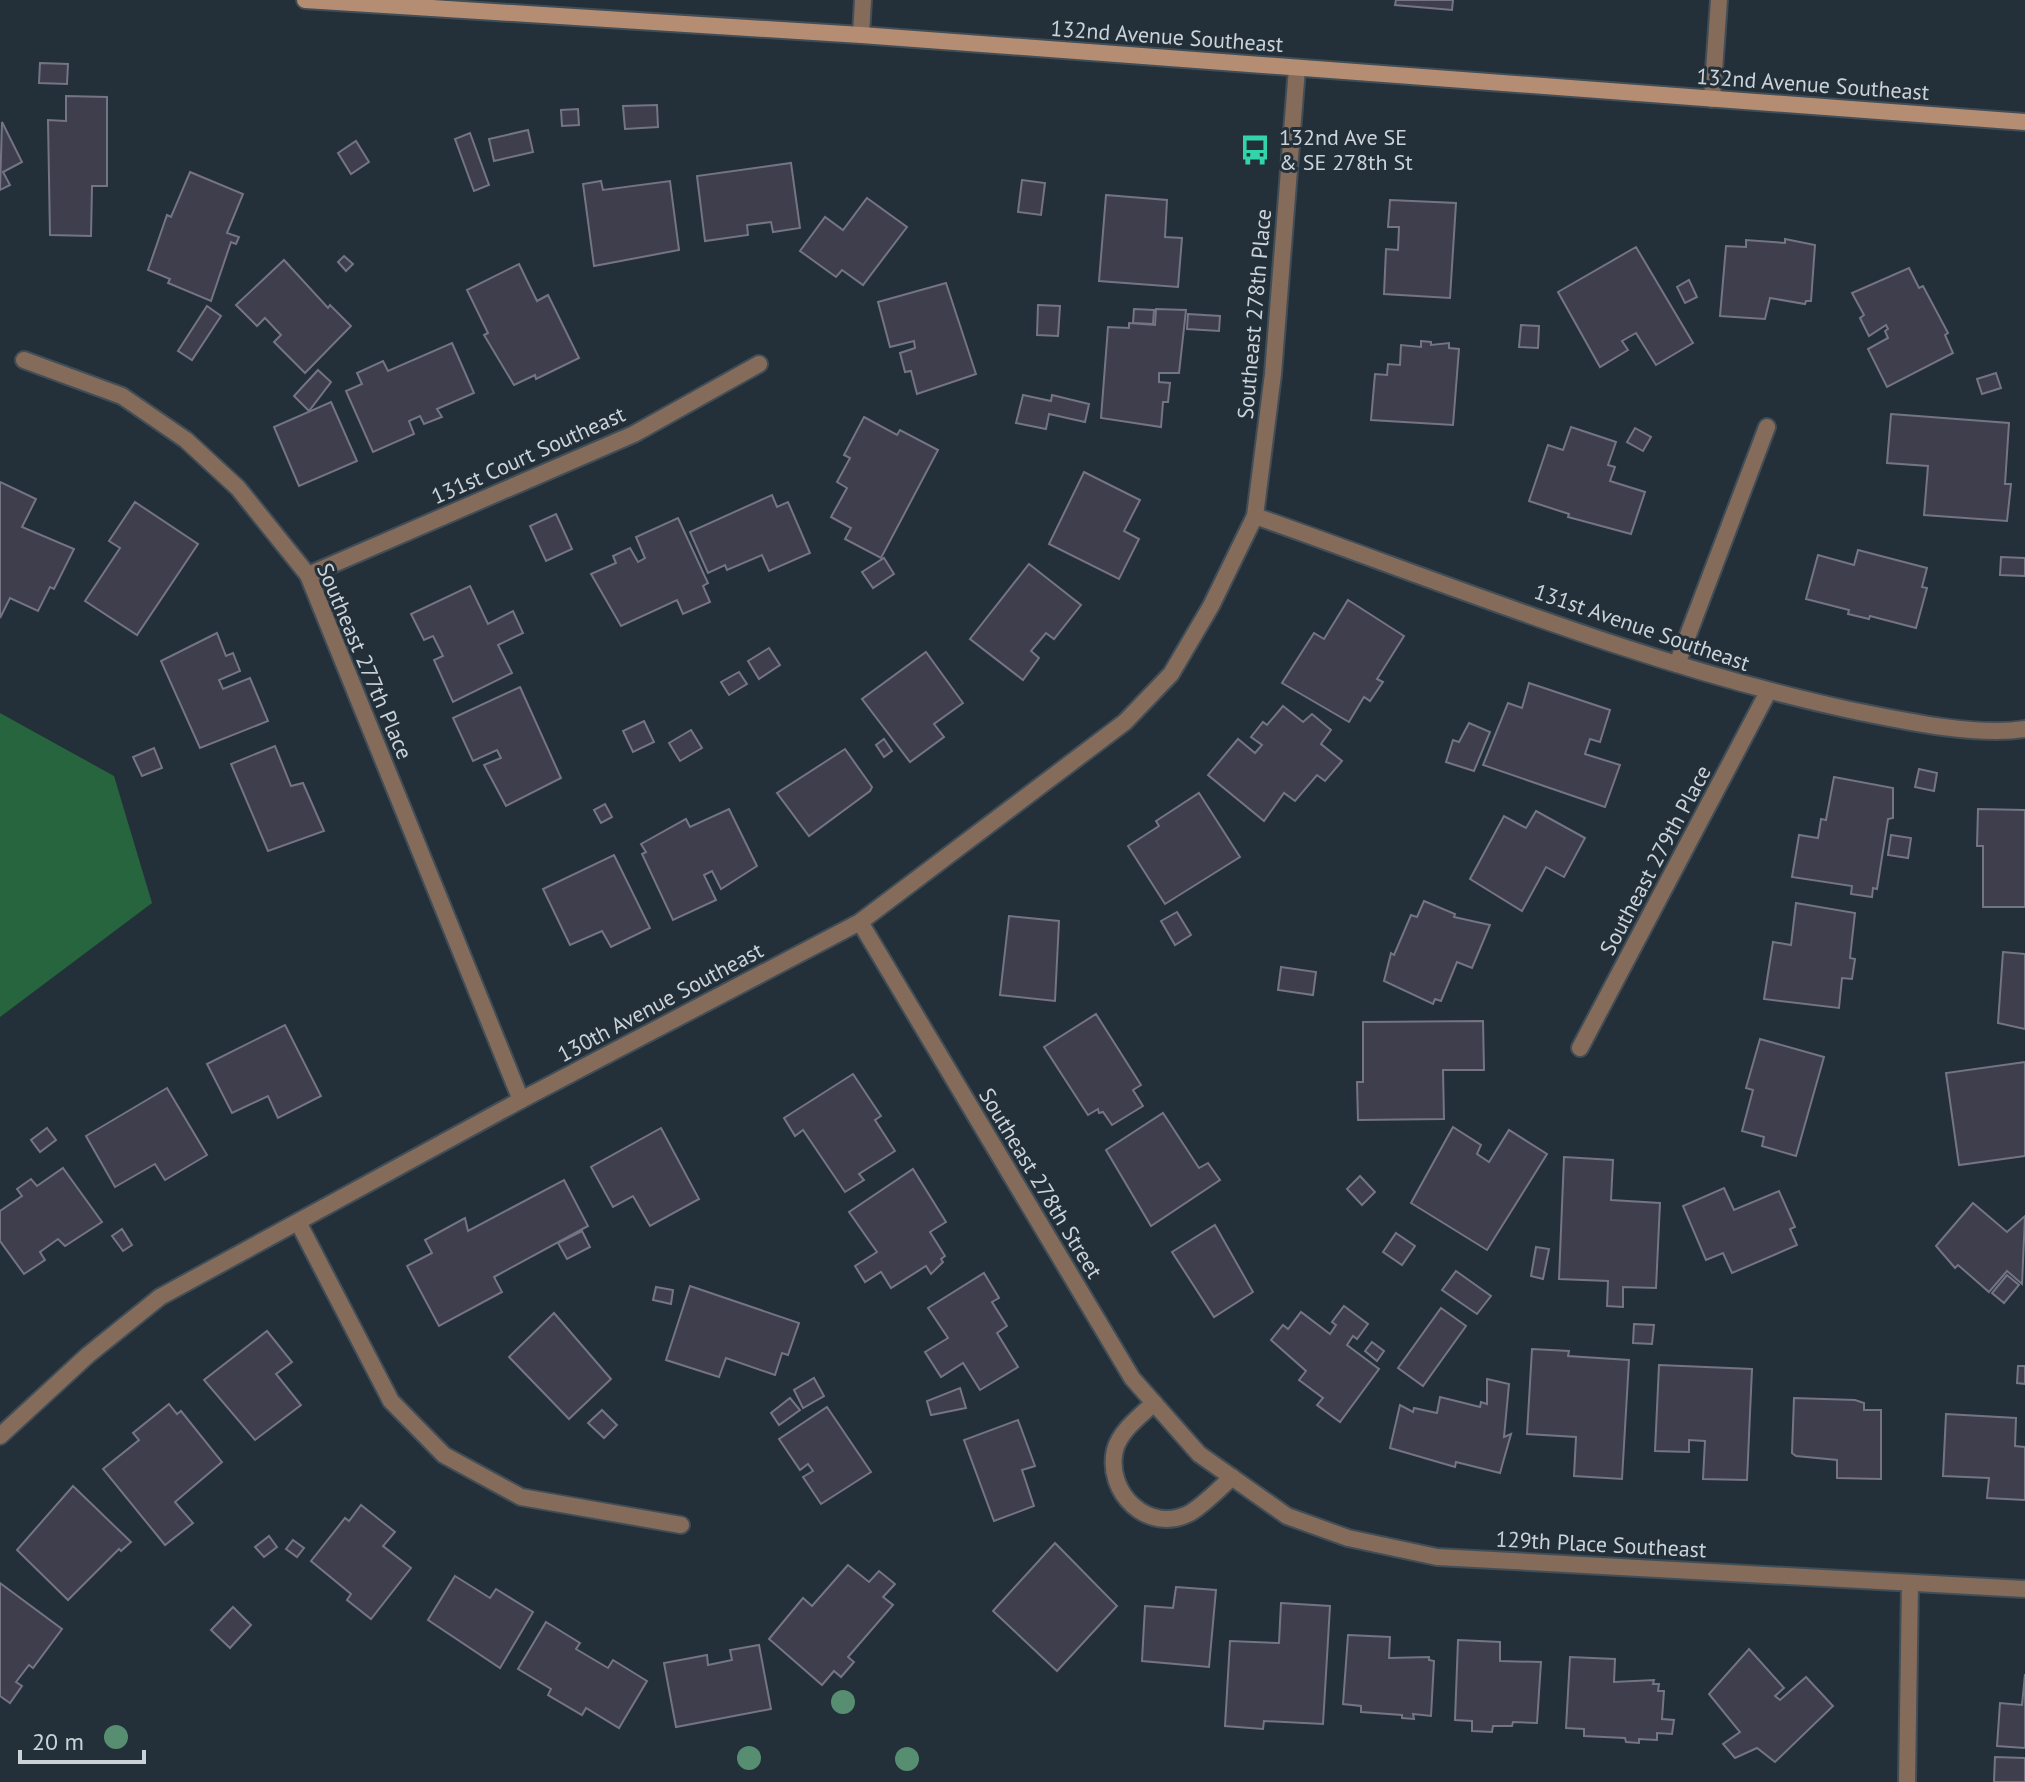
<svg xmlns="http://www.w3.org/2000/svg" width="2025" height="1782" font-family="'PT Sans',sans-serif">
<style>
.forest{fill:#26653d}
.building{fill:#3e3e4d;stroke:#747485;stroke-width:2}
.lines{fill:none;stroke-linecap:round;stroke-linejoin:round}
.street-casing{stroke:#414d57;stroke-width:20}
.secondary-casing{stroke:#414d57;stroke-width:20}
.street{stroke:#846b5a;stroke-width:16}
.secondary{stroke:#b58d72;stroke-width:16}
.tree{fill:#578d70}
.labels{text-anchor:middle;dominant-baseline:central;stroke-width:6;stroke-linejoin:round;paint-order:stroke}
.street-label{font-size:22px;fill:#cbd3d9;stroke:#23303a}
.poi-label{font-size:22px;fill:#cbd3d9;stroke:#23303a;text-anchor:start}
</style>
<rect width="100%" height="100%" fill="#23303a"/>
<polygon class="forest" points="0,713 114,776 152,903 0,1017"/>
<g class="building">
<polygon points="1396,0 1453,0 1452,10 1395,5"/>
<polygon points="40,63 68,64 67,84 39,83"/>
<polygon points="66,96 107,97 107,186 92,186 91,236 50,235 48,120 66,121"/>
<polygon points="657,105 658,127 625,129 623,106"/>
<polygon points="578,109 579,125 562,126 561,110"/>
<polygon points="2,122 22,162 3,172 10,185 0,190"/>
<polygon points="528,130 533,152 494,161 489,139"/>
<polygon points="470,133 489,185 474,191 455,139"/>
<polygon points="356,141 369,162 351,174 338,153"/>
<polygon points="791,163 800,228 773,232 771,222 747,225 748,235 705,241 697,176"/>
<polygon points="190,172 243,194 227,233 239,237 236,244 231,242 211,301 168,283 170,279 148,270 167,215 171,217"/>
<polygon points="1022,180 1045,183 1041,215 1018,212"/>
<polygon points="601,181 603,190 670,181 679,250 594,266 583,184"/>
<polygon points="1106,195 1167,200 1165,237 1182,238 1178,287 1099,281"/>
<polygon points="867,198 907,227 863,285 842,270 836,277 800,251 825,217 843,230"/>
<polygon points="1390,200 1456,203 1450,298 1384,294 1386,249 1398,250 1399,227 1388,227"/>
<polygon points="1785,239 1815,245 1811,301 1806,301 1805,304 1770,298 1765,319 1720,316 1726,246 1746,247 1746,240 1785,243"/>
<polygon points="1636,247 1693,343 1656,365 1636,333 1622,341 1628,350 1600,367 1558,292"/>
<polygon points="344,256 353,264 346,271 338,262"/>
<polygon points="284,260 328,308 330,305 351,326 305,373 274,342 281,335 265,318 257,326 236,305"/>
<polygon points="519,264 537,301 548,295 579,358 536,379 535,375 514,385 484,335 488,333 467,290"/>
<polygon points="1909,268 1919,288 1923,286 1948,333 1945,335 1953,353 1887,387 1868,349 1888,338 1885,331 1888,329 1886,325 1869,336 1860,318 1864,315 1852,293"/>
<polygon points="1689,280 1697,297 1685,303 1677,287"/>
<polygon points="946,283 976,374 917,394 911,371 905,372 900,353 915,348 914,341 890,347 878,302"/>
<polygon points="1038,305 1060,306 1058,336 1037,335"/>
<polygon points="207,306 221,316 192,360 178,351"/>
<polygon points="1134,309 1154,310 1153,324 1133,323"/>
<polygon points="1156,309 1186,310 1179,373 1159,373 1159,382 1170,383 1168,402 1163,402 1161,427 1101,418 1108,327 1129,328 1129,323 1155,325"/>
<polygon points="1188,314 1220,316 1219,331 1187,329"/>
<polygon points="1521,325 1539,326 1538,348 1519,347"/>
<polygon points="1421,341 1431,342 1431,345 1449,343 1449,348 1459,349 1453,425 1371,420 1375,374 1387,375 1388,364 1400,365 1401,345 1421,347"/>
<polygon points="452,343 474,393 437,409 442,417 424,424 420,416 409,421 414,434 373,452 346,391 362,384 357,373 383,361 388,371"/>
<polygon points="318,370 331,382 309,411 294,396"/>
<polygon points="1996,373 2001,388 1982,394 1977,379"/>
<polygon points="1023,395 1051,401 1052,395 1089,404 1085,422 1049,414 1046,429 1016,423"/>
<polygon points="331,402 357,461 299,486 274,427"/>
<polygon points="1891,414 2009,423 2005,484 2011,484 2007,521 1924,515 1928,466 1887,463"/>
<polygon points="864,417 897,435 900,430 938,450 881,558 845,539 851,528 831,517 847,488 837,482 850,458 844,455"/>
<polygon points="1571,427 1616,442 1608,465 1615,467 1610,481 1645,492 1631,534 1568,517 1569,514 1529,501 1548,445 1563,450"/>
<polygon points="1635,428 1651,437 1643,451 1627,442"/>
<polygon points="1084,472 1140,500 1124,531 1139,539 1119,579 1049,544"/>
<polygon points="0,482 36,499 22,527 74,549 54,589 50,587 38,611 10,598 0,618"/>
<polygon points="772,495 777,507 788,502 810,553 769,571 762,555 727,570 725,565 708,573 690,532"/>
<polygon points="135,502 198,544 137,635 85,601 120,548 109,541"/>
<polygon points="556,514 572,549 546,561 530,526"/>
<polygon points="678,518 708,583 703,586 710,602 683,614 677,600 621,626 591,574 616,563 613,556 630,548 638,562 645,558 636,537"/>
<polygon points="1858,550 1927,568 1922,587 1927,588 1916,628 1870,616 1869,619 1848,614 1849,610 1806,599 1818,555 1854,565"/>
<polygon points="2001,557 2025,558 2025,576 2000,575"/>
<polygon points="884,558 894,574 873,588 862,572"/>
<polygon points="1029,564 1081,605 1054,639 1046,633 1031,651 1039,658 1023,680 970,639"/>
<polygon points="470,586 488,624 513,611 523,633 498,645 512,673 453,702 434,660 443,656 433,636 424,640 411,614"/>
<polygon points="1348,600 1404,636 1377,679 1383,682 1370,701 1364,697 1349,722 1282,683 1314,633 1324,639"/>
<polygon points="217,633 226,656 233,653 240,671 219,680 223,689 250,678 268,721 200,748 161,661"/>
<polygon points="769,648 780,665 759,679 748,661"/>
<polygon points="926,652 963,703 934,724 944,737 910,762 862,699"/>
<polygon points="739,672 747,684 729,695 721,682"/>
<polygon points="1529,683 1610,710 1600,742 1590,739 1585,754 1620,765 1605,807 1483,765 1508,703 1522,708"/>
<polygon points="520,687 561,778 506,806 484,765 501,758 497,750 473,761 453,718"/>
<polygon points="1283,706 1303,722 1312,714 1331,730 1321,744 1342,761 1325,781 1317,775 1295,801 1284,793 1264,821 1208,775 1238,739 1255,753 1262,745 1251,737 1263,722 1267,725"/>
<polygon points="644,721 654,742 633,752 623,731"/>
<polygon points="1469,723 1490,732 1474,771 1446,762 1453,740 1459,742"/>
<polygon points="691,730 702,748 680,761 669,743"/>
<polygon points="884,739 892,751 884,757 876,745"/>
<polygon points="275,746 291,786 303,783 324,831 268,851 231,764"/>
<polygon points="154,748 162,768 142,776 133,757"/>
<polygon points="845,749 872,787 870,791 809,836 777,793"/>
<polygon points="1919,769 1937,773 1934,791 1915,787"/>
<polygon points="1834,777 1893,788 1893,818 1888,819 1877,889 1873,888 1872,897 1851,894 1852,886 1792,877 1799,835 1818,838 1821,819 1826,820"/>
<polygon points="1199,793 1240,857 1165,904 1128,846 1159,826 1156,821"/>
<polygon points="605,804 612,817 601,823 594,810"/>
<polygon points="729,809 757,866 721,889 712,871 704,875 716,900 673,920 642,854 646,852 641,844 686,819 690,827"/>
<polygon points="1978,809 2025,810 2025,907 1983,907 1983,846 1977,846"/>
<polygon points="1536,811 1585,838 1564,877 1546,867 1522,911 1470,879 1504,816 1526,828"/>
<polygon points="1891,835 1911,838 1908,858 1888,855"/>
<polygon points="614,855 650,928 611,947 602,931 570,945 543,889"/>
<polygon points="1424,901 1455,914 1454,917 1490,925 1472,968 1457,962 1441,1001 1435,999 1433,1004 1384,981 1391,953 1394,955 1411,915 1417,917"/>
<polygon points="1796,903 1855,913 1850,958 1855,959 1852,979 1842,978 1839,1008 1764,999 1773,942 1791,945"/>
<polygon points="1177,912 1191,935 1175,945 1161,921"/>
<polygon points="1009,916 1059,921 1055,1001 1000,995"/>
<polygon points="2003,952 2025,954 2025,1029 1998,1023"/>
<polygon points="1281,967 1316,972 1313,995 1278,990"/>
<polygon points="1096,1014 1141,1085 1133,1090 1143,1106 1112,1125 1103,1112 1099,1113 1098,1109 1088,1115 1044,1047"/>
<polygon points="1483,1021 1484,1070 1443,1070 1444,1119 1358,1120 1357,1082 1363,1082 1363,1022"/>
<polygon points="285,1025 321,1096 278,1118 268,1096 232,1113 207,1064"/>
<polygon points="1760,1039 1824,1057 1796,1156 1762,1146 1764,1137 1742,1131 1753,1090 1746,1088"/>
<polygon points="2025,1062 2025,1156 1959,1165 1946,1073"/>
<polygon points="853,1074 881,1116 875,1120 895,1151 859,1174 864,1180 845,1192 803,1130 795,1136 784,1118"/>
<polygon points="167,1088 207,1155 165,1180 155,1164 115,1187 86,1136"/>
<polygon points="1163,1113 1199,1168 1208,1163 1220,1180 1151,1226 1106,1150"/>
<polygon points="1453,1127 1481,1145 1477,1154 1489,1162 1509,1130 1547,1154 1487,1250 1411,1203"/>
<polygon points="47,1128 56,1140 40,1152 31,1140"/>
<polygon points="661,1128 699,1199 650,1226 633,1196 613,1207 591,1167"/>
<polygon points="1564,1157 1613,1160 1611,1200 1660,1203 1656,1288 1623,1287 1623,1307 1607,1306 1608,1281 1559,1279"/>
<polygon points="63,1168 102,1222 65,1246 58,1239 40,1252 45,1260 24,1274 0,1241 0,1211 22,1196 17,1189 31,1179 37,1186"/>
<polygon points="913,1169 946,1222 930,1232 945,1256 941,1259 943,1262 931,1274 926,1266 891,1288 881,1272 865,1282 855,1266 877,1252 849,1212"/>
<polygon points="1360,1176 1375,1192 1362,1205 1347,1189"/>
<polygon points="564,1180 588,1226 494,1277 502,1292 439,1326 407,1266 432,1253 425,1240 465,1218 468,1231"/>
<polygon points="1724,1188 1734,1210 1779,1191 1795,1227 1790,1229 1797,1245 1732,1273 1723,1253 1706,1260 1683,1206"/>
<polygon points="1973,1203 2007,1232 2025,1216 2022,1284 2007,1271 1989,1292 1958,1265 1955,1268 1936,1246"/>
<polygon points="1215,1225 1253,1292 1214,1317 1172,1252"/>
<polygon points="122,1229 132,1245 123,1251 112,1236"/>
<polygon points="582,1231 590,1247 567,1259 558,1243"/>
<polygon points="1396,1233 1415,1246 1402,1265 1383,1252"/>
<polygon points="1536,1247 1549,1249 1543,1279 1531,1276"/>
<polygon points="1456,1271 1491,1296 1477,1314 1442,1290"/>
<polygon points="984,1273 999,1298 992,1302 1007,1326 997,1333 1018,1367 980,1390 963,1363 941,1377 925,1352 948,1338 928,1308"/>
<polygon points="2007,1275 2019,1285 2004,1303 1992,1293"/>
<polygon points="690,1286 799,1323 788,1355 782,1353 775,1375 726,1358 719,1377 666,1360"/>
<polygon points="656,1287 673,1290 671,1304 653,1300"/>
<polygon points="1344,1306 1368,1324 1357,1339 1353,1336 1347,1345 1379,1369 1340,1422 1317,1405 1323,1398 1299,1380 1306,1371 1271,1340 1283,1325 1288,1329 1301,1312 1330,1334 1336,1325 1332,1322"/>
<polygon points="1441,1308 1466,1326 1423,1386 1398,1368"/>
<polygon points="554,1313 611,1379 569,1419 509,1357"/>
<polygon points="1634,1324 1654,1325 1652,1344 1633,1343"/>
<polygon points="267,1331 292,1362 276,1374 301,1405 255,1440 204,1380"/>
<polygon points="1372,1342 1384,1351 1377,1361 1365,1351"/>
<polygon points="1532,1349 1569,1351 1568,1356 1629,1360 1622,1479 1574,1476 1576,1437 1527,1434"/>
<polygon points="1659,1365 1752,1369 1747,1480 1703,1479 1705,1441 1689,1440 1689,1452 1655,1451"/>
<polygon points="2018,1366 2025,1366 2025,1384 2017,1383"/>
<polygon points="814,1378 824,1396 803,1408 794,1390"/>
<polygon points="1487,1379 1509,1384 1504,1437 1511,1434 1500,1473 1456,1462 1455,1467 1390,1448 1400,1405 1413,1412 1414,1408 1437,1413 1440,1397 1480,1407 1481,1402 1487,1404"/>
<polygon points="960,1388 966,1408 931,1415 927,1401"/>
<polygon points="790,1398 800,1410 779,1425 771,1413"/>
<polygon points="1794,1398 1855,1400 1864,1403 1864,1410 1881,1410 1881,1479 1837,1478 1837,1460 1796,1456 1792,1453"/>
<polygon points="169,1404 177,1414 181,1411 222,1462 175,1502 193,1523 165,1545 103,1469 139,1440 133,1433"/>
<polygon points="827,1407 871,1472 821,1504 803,1477 813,1471 808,1464 800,1470 779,1439"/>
<polygon points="602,1410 617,1425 604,1438 588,1423"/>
<polygon points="1946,1414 2016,1418 2015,1446 2025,1447 2025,1500 1987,1498 1989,1478 1943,1476"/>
<polygon points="1018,1420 1035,1466 1022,1470 1034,1506 994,1521 964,1440"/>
<polygon points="73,1486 131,1542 121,1551 119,1549 68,1600 17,1550"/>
<polygon points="361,1505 395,1532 383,1546 411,1568 371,1619 347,1600 351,1594 311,1561 345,1518 349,1521"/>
<polygon points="269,1536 277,1547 264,1557 255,1547"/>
<polygon points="293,1540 304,1548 297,1557 286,1549"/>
<polygon points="1055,1543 1117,1606 1057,1671 993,1611"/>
<polygon points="848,1565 869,1582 879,1571 895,1584 883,1597 893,1605 848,1657 854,1662 841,1677 834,1671 822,1685 769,1639 803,1598 812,1606"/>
<polygon points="455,1576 490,1598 496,1589 533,1612 500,1668 428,1620"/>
<polygon points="0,1583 62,1629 33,1668 29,1665 16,1682 22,1686 10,1703 0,1696"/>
<polygon points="1176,1587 1216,1590 1209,1667 1142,1661 1145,1606 1173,1608"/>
<polygon points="1281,1603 1330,1606 1323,1724 1264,1721 1263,1729 1225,1726 1230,1641 1279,1643"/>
<polygon points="233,1607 251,1625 230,1648 211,1630"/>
<polygon points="546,1622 580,1643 576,1649 608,1668 613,1660 647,1681 619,1728 586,1708 582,1715 548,1695 551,1689 518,1669"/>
<polygon points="1348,1635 1390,1637 1389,1658 1429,1657 1429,1660 1434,1661 1431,1716 1413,1714 1414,1719 1402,1718 1402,1715 1361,1712 1361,1706 1343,1704"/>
<polygon points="1458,1640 1500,1642 1500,1661 1541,1662 1537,1723 1513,1722 1512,1726 1493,1726 1492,1732 1472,1731 1472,1721 1455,1720"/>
<polygon points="759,1645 771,1709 676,1727 664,1663 707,1655 708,1665 732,1660 730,1650"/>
<polygon points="1749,1649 1784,1688 1775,1696 1780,1700 1806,1677 1833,1706 1775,1762 1757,1748 1735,1758 1723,1744 1740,1732 1709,1694"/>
<polygon points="1570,1657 1615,1659 1614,1682 1654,1680 1653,1684 1659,1684 1658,1691 1664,1691 1662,1719 1674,1720 1672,1734 1657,1733 1657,1740 1639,1739 1639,1743 1626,1742 1625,1738 1584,1736 1584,1729 1566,1728"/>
<polygon points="2025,1674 2025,1748 1997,1746 2000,1703 2022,1705"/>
<polygon points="1995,1757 2025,1758 2025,1782 1994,1782"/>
</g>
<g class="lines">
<g class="street-casing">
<g id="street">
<polyline points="861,35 863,0"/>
<polyline points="1712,99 1719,0"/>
<polyline points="24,360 122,396 186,440 238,488 308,575 521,1100"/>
<path d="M1255,516C1451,585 1647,666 1850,710C1899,720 1976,737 2025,729"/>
<polyline points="308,575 634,434 759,364"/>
<polyline points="1677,664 1767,427"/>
<polyline points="860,922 1132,1378 1199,1454 1287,1516 1348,1538 1437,1557 2025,1589"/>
<polyline points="1580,1048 1768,692"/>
<polyline points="299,1224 391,1401 444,1455 521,1497 681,1525"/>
<path d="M1154,1403C1140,1416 1120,1431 1115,1450C1105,1492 1148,1535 1190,1513C1205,1504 1219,1489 1232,1477"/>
<polyline points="0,1436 88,1355 160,1297 521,1100 860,922 1125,722 1171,674 1211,606 1255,516 1273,374 1297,68"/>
<polyline points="1907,1782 1910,1583"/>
</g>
</g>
<g class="secondary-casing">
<polyline id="secondary" points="305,0 861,35 2025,122"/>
</g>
<use href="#street" class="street"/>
<use href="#secondary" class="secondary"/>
</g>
<g class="tree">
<circle cx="843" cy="1702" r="12"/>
<circle cx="116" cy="1737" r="12"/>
<circle cx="749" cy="1758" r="12"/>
<circle cx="907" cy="1759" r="12"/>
</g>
<defs>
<g id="bus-bare" transform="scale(2.4)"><path d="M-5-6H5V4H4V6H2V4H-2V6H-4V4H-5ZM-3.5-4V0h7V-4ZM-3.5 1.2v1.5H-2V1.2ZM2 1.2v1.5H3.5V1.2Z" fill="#32d4a9" stroke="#23303a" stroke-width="2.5" paint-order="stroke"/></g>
</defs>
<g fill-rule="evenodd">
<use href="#bus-bare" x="1255" y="150"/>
</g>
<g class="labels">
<g class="street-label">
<text transform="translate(1167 36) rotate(4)">132nd Avenue Southeast</text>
<text transform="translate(1813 84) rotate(4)">132nd Avenue Southeast</text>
<text transform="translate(1254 314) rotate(-85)">Southeast 278th Place</text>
<text transform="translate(528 455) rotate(-24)">131st Court Southeast</text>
<text transform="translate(1642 627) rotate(19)">131st Avenue Southeast</text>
<text transform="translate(365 661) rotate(67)">Southeast 277th Place</text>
<text transform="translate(1655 860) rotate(-62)">Southeast 279th Place</text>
<text transform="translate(660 1002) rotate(-28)">130th Avenue Southeast</text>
<text transform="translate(1041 1183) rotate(59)">Southeast 278th Street</text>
<text transform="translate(1601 1544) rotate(3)">129th Place Southeast</text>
</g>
<g class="poi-label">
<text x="1279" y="137">132nd Ave SE<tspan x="1279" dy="25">&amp; SE 278th St</tspan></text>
</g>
</g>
<path d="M20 1750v12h124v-12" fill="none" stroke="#cbd3d9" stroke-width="4"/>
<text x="32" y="1750" font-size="24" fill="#cbd3d9" stroke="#23303a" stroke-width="6" paint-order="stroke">20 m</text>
</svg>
